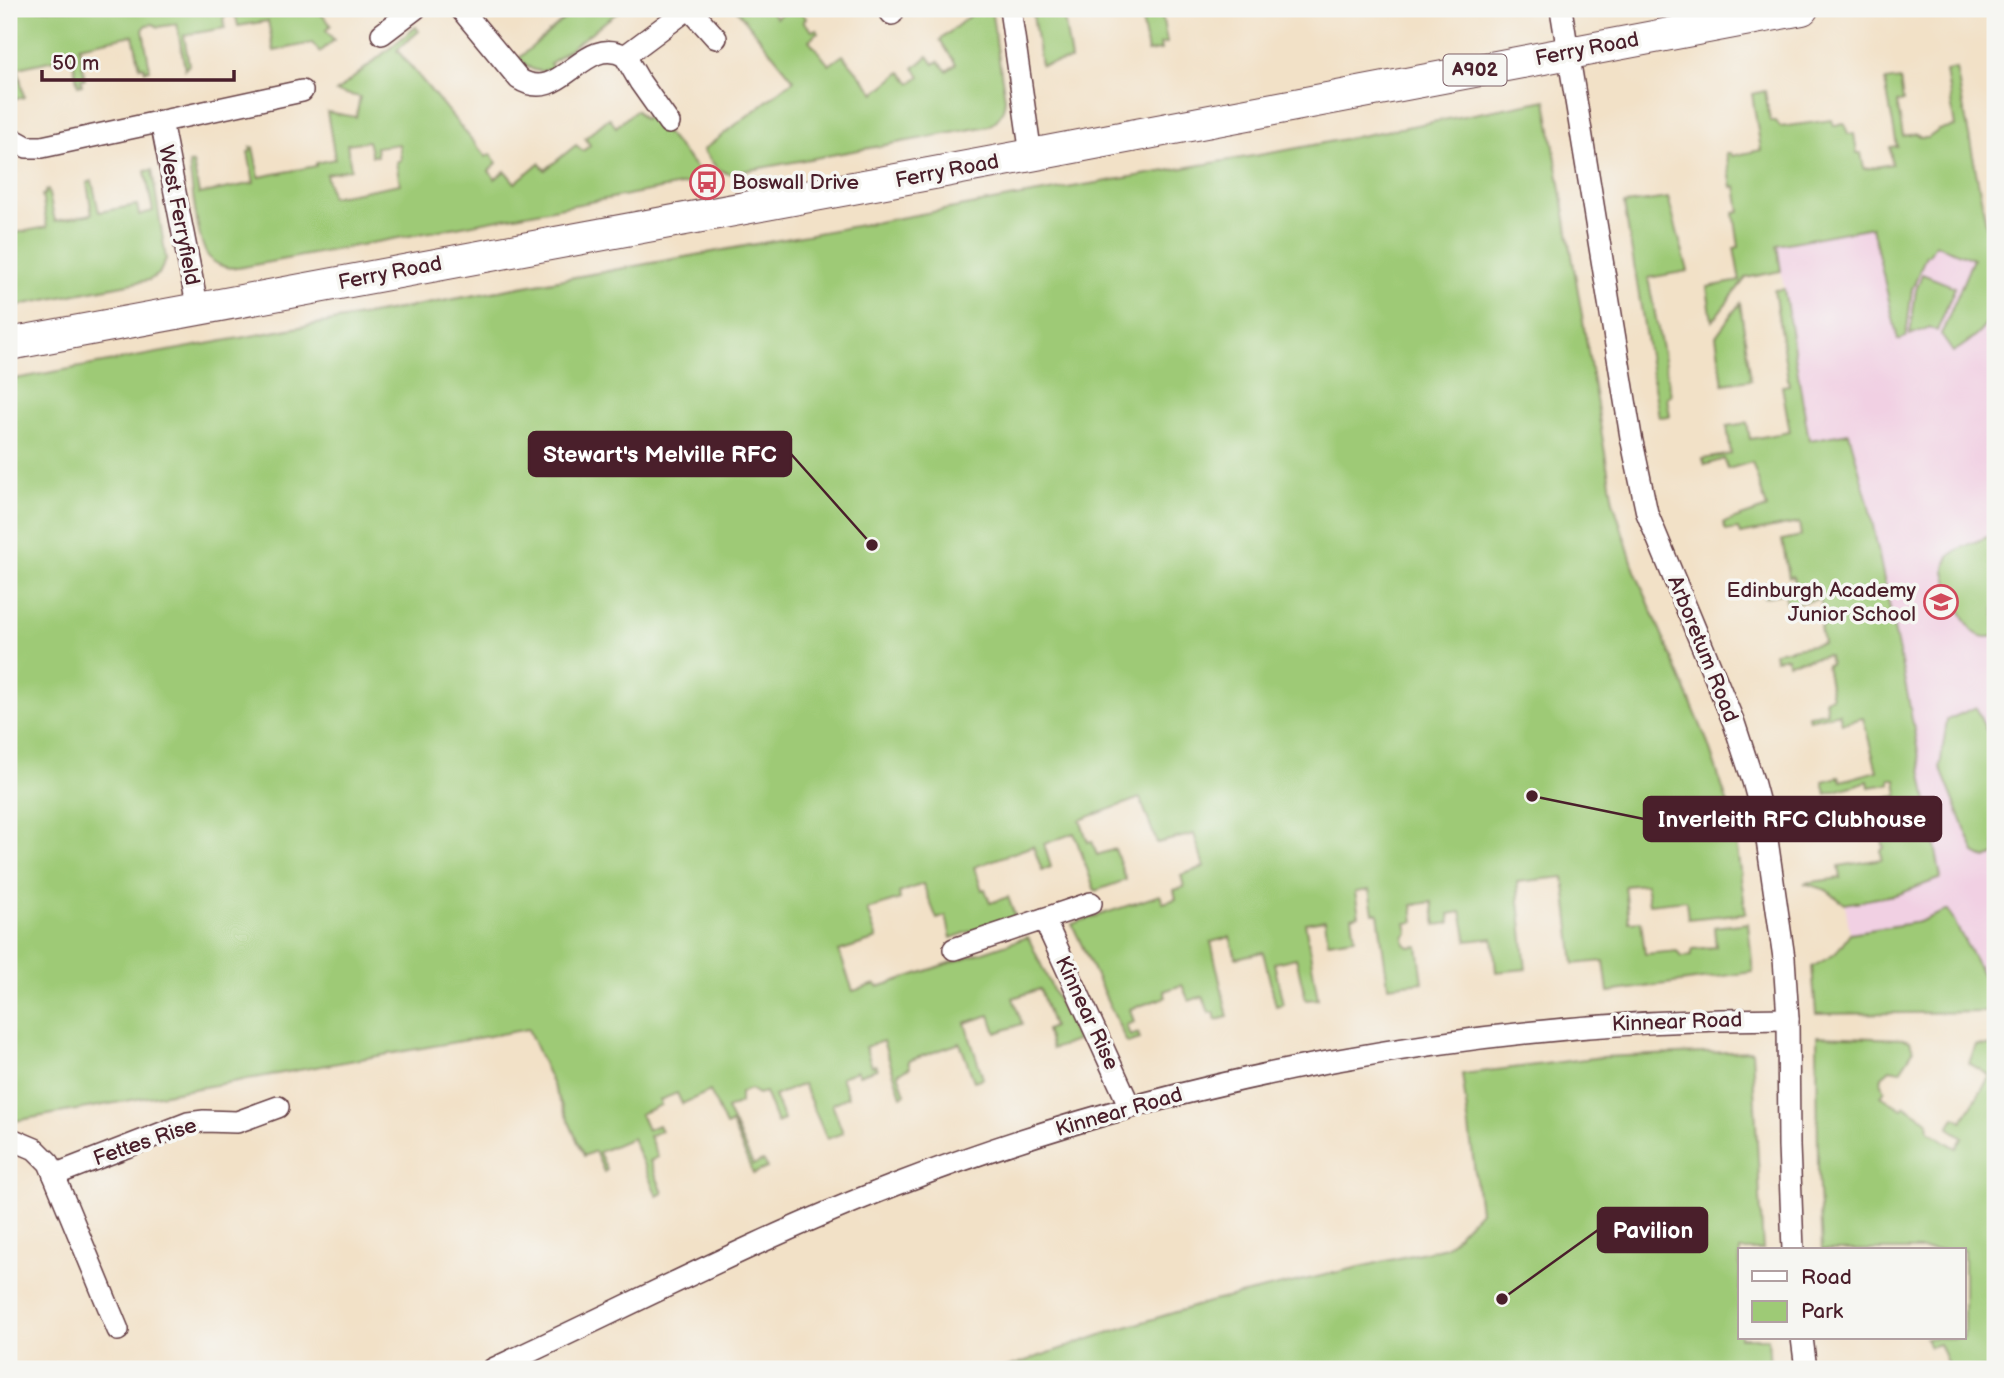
<svg xmlns="http://www.w3.org/2000/svg" width="2004" height="1378" font-family="'Balsamiq Sans',sans-serif">
<style>
.built{fill:#f1d0e3}
.green{fill:#9eca76;stroke:#747450;stroke-width:2;fill-rule:evenodd}
.lines{fill:none;stroke-linecap:round;stroke-linejoin:round}
.minor-casing{stroke:#633c42;stroke-width:24}
.primary-casing{stroke:#633c42;stroke-width:34}
.minor{stroke:#fff;stroke-width:21}
.primary{stroke:#fff;stroke-width:32}
.labels{text-anchor:middle;dominant-baseline:central;stroke-width:7;stroke-linejoin:round;paint-order:stroke}
.shield{fill:#f6f6f2;stroke:#7e6067;stroke-width:2}
.shield-label{font-size:19px;font-weight:bold;fill:#4a1f2b}
.street-label{font-size:21px;fill:#4a1f2b;stroke:#f6f6f2}
.poi-label{font-size:21px;fill:#4a1f2b;stroke:#f6f6f2;text-anchor:start}
.leader{fill:none;stroke:#4a1f2b;stroke-width:2.5}
.callout-dot{fill:#4a1f2b;stroke:#f6f6f2;stroke-width:2.5}
.callout{fill:#4a1f2b;stroke:#4a1f2b;stroke-width:2.5}
.callout-label{font-size:23px;text-anchor:middle;font-weight:bold;fill:#fff}
</style>
<rect width="100%" height="100%" fill="#f6f6f2"/>
<filter id="ink" filterUnits="userSpaceOnUse"><feTurbulence type="fractalNoise" baseFrequency=".0143" numOctaves="2"/><feDisplacementMap in="SourceGraphic" scale="14" xChannelSelector="R" yChannelSelector="G"/><feConvolveMatrix kernelMatrix="1 2 1 2 8 2 1 2 1" color-interpolation-filters="sRGB"/></filter>
<filter id="wash" filterUnits="userSpaceOnUse"><feTurbulence type="fractalNoise" baseFrequency=".00686" numOctaves="4" result="noise"/><feDisplacementMap in="SourceGraphic" scale="28" xChannelSelector="R" yChannelSelector="G"/><feGaussianBlur stdDeviation="1.57" result="paint"/><feColorMatrix in="noise" values="0 0 0 0 0 0 0 0 0 0 0 0 0 0 0 0 0 1.4 0 .05"/><feComposite in="paint" operator="in"/></filter>
<g filter="url(#wash)">
<rect width="100%" height="100%" fill="#f2e1c7"/>
<polygon class="built" points="1984,207 1995,268 1995,998 1947,910 1919,922 1850,933 1845,904 1899,894 1941,878 1908,697 1869,506 1849,433 1809,440 1777,245"/>
<g class="green">
<polygon points="9,9 317,9 331,25 326,30 334,40 320,52 312,43 274,51 268,21 238,26 236,17 232,14 226,15 223,19 225,28 184,35 189,65 185,69 177,24 158,27 153,24 146,25 143,30 150,70 145,71 144,66 140,67 133,35 79,46 85,79 81,79 82,85 78,86 72,56 18,68 24,97 13,100 9,91"/>
<path d="M576,9H615L618,12L550,64L553,68C537,75 529,69 519,58Z"/>
<path d="M736,9H769L776,18L787,9H798L806,18L803,21L812,31L816,29L818,32L809,40L829,65L843,55L875,93L901,72L911,83L920,76L914,68L928,56L934,64L938,61L947,71L956,64L940,40L973,13L970,9H991L1005,98C1004,111 1001,118 989,126L728,174L716,167L703,150L794,80Z"/>
<polygon points="1032,9 1085,9 1086,14 1064,18 1071,60 1041,65"/>
<polygon points="1129,9 1161,9 1167,43 1160,44 1161,50 1148,52 1140,9 1129,11"/>
<path d="M416,27L419,31L397,50L486,157L490,154L497,163L489,171L495,179L505,171L515,183L539,163L545,170L576,145L583,151L590,145L585,138L609,118L616,127L636,110L644,119L650,114L707,180L238,268C226,268 216,266 208,256C197,242 192,184 189,164L193,163L199,194L254,183L248,152L251,151L250,147H253L259,177L316,166V163L335,159L327,112L356,117L360,97L336,92ZM368,141L372,156H377L376,147L399,144L401,160L396,162L400,184L331,197L326,174L351,169L347,144Z"/>
<path d="M1956,69L1995,269C1995,314 1993,328 1953,352L1941,335L1973,259L1935,244L1929,255H1926L1912,289L1906,337L1898,340L1872,227L1777,245L1781,271L1746,278L1712,321L1707,287L1740,281L1734,248L1739,247L1734,213L1740,212L1736,186L1732,187L1726,153H1731L1732,156L1761,150L1752,94L1765,91L1770,121H1776L1780,127L1832,120L1834,126L1845,124L1848,134H1854L1857,153H1861L1864,169L1892,164L1890,147L1897,146L1885,81L1900,79L1903,101L1897,103L1903,136L1915,134L1921,138H1928L1939,130L1955,127L1946,71Z"/>
<polygon points="1546,100 1613,501 1635,571 1706,738 1729,807 1675,812 1676,833 1734,828 1746,913 1688,919 1686,900 1649,904 1646,884 1625,886 1629,922 1641,921 1645,954 1677,951 1681,957 1691,956 1693,949 1716,947 1714,927 1748,923 1753,972 1608,992 1604,961 1574,964 1564,877 1517,882 1526,969 1496,972 1493,938 1467,941 1461,912 1449,914 1450,923 1436,925 1432,902 1412,905 1414,922 1406,923 1408,933 1404,937 1405,944 1409,947 1418,946 1423,982 1388,986 1378,913 1373,913 1369,890 1355,892 1359,915 1352,917 1355,938 1328,942 1325,920 1305,923 1318,999 1306,1000 1296,958 1274,963 1283,1004 1276,1006 1263,952 1236,958 1230,937 1211,942 1228,1017 1216,1020 1214,1012 1209,1013 1203,996 1189,1001 1182,985 1164,991 1166,997 1130,1009 1134,1022 1126,1025 1130,1036 1138,1033 1140,1039 1127,1043 1072,924 1160,895 1163,903 1176,899 1174,890 1184,887 1181,875 1204,867 1194,834 1157,843 1140,798 1080,820 1088,842 1092,841 1097,855 1115,849 1126,880 1095,891 1074,833 1044,844 1051,867 1042,870 1033,846 974,867 982,890 985,889 990,903 1008,897 1015,916 951,938 946,916 937,919 923,884 899,893 900,899 867,910 877,939 839,951 853,991 876,984 878,987 1028,937 1077,1041 1052,1049 1046,1030 1053,1027 1040,989 1013,998 1022,1024 996,1033 990,1015 965,1023 983,1078 974,1081 960,1043 908,1061 910,1068 898,1073 905,1094 901,1096 883,1041 865,1047 872,1066 875,1065 877,1069 859,1075 857,1071 841,1077 848,1097 832,1104 843,1133 827,1139 803,1084 774,1096 784,1120 777,1123 765,1092 758,1094 750,1089 740,1093 740,1103 727,1109 753,1165 763,1161 767,1168 753,1174 732,1124 726,1126 710,1091 682,1104 677,1093 660,1100 661,1105 640,1114 647,1130 658,1125 661,1131 649,1136 658,1157 650,1161 663,1193 657,1196 632,1138 599,1152 607,1170 604,1172 595,1151 584,1156 528,1029 9,1122 9,380 1009,198 1282,151"/>
<polygon points="152,170 166,259 159,274 149,280 9,307 9,234 47,227 42,195 45,194 45,191 48,190 55,221 92,214 87,183 92,181 99,212 137,205 139,215 153,211 145,171"/>
<polygon points="1668,198 1688,271 1648,278 1671,395 1667,397 1670,416 1659,417 1624,204"/>
<polygon points="1922,274 1955,287 1937,331 1930,327 1910,335 1916,290"/>
<polygon points="1784,289 1809,440 1849,433 1869,506 1908,697 1941,878 1899,894 1845,904 1826,890 1804,883 1841,878 1839,866 1882,859 1881,850 1884,848 1882,840 1879,838 1876,815 1881,814 1879,804 1871,804 1871,800 1898,796 1896,779 1890,779 1890,784 1869,787 1868,781 1826,794 1823,781 1839,777 1841,781 1877,771 1863,718 1842,723 1839,713 1809,720 1808,715 1827,712 1825,699 1832,697 1826,665 1830,664 1828,655 1788,663 1787,657 1775,659 1774,652 1823,643 1820,627 1825,625 1820,599 1787,605 1785,593 1764,597 1764,593 1795,586 1793,576 1789,577 1782,540 1801,536 1799,523 1740,534 1738,529 1726,531 1723,523 1767,508 1752,462 1728,469 1724,459 1705,465 1703,459 1731,454 1727,426 1747,423 1750,439 1790,432 1782,386 1789,385 1774,290"/>
<polygon points="1740,303 1751,380 1723,384 1716,336"/>
<path d="M1995,534V636C1988,638 1980,637 1974,632C1966,625 1947,583 1945,572C1945,566 1946,560 1950,556C1957,547 1984,539 1995,534Z"/>
<polygon points="1976,707 1995,750 1995,855 1986,859 1975,853 1940,767 1947,720"/>
<polygon points="1948,910 1995,998 1995,1012 1816,1014 1812,967 1835,954 1850,933 1919,922"/>
<polygon points="1817,1036 1904,1039 1910,1041 1913,1051 1900,1071 1890,1069 1882,1076 1881,1083 1885,1090 1881,1096 1902,1109 1905,1106 1928,1121 1929,1131 1956,1148 1963,1137 1949,1128 1955,1117 1962,1121 1990,1076 1969,1063 1976,1045 1995,1046 1995,1369 1950,1369 1939,1344 1930,1347 1925,1338 1964,1338 1964,1250 1822,1250 1818,1170"/>
<polygon points="1752,1051 1763,1250 1740,1250 1740,1338 1768,1338 1770,1369 1002,1369 1110,1332 1209,1302 1446,1247 1480,1211 1462,1074 1602,1057"/>
</g>
</g>
<g filter="url(#ink)">
<g class="lines">
<g class="minor-casing">
<g id="minor">
<path d="M461,9L519,79C561,106 583,33 625,56L688,9"/>
<polyline points="690,9 716,38"/>
<polyline points="888,9 892,14"/>
<polyline points="1010,9 1031,155"/>
<polyline points="1561,9 1631,437 1647,513 1734,723 1753,781 1765,826 1784,958 1788,1019 1789,1146 1793,1250"/>
<polyline points="382,34 415,9"/>
<polyline points="625,56 640,82 669,123"/>
<polyline points="161,121 198,310"/>
<polyline points="9,137 27,147 42,147 302,91"/>
<polyline points="1044,919 1130,1107"/>
<polyline points="954,949 1091,903"/>
<polyline points="9,1138 35,1149 49,1163 118,1330"/>
<polyline points="54,1175 188,1123 204,1121 237,1122 278,1107"/>
<polyline points="1802,1338 1806,1369"/>
<path d="M493,1369C627,1307 758,1238 895,1185C1179,1075 1484,1019 1788,1019"/>
</g>
</g>
<g class="primary-casing">
<polyline id="primary" points="9,344 1031,155 1802,9"/>
</g>
<use href="#minor" class="minor"/>
<use href="#primary" class="primary"/>
</g>
</g>
<defs>
<g id="bus-ring" transform="scale(1.75)"><circle r="9.5" fill="#f6f6f2" stroke="#d1495b" stroke-width="1.5"/><path d="M-5-6H5V4H4V6H2V4H-2V6H-4V4H-5ZM-3.5-4V0h7V-4ZM-3.5 1.2v1.5H-2V1.2ZM2 1.2v1.5H3.5V1.2Z" fill="#d1495b"/></g>
<g id="school-ring" transform="scale(1.75)"><circle r="9.5" fill="#f6f6f2" stroke="#d1495b" stroke-width="1.5"/><path d="M0-5L7-2L0 1L-7-2ZM-4 1L0 2.5L4 1V4Q0 6-4 4Z" fill="#d1495b"/></g>
</defs>
<g fill-rule="evenodd">
<use href="#bus-ring" x="707" y="182"/>
<use href="#school-ring" x="1941" y="602"/>
</g>
<g class="labels">
<rect class="shield" x="1443.5" y="54.5" width="63" height="31" rx="5"/>
<g class="shield-label">
<text x="1475" y="70">A902</text>
</g>
<g class="street-label">
<text transform="translate(1587 49) rotate(-11)">Ferry Road</text>
<text transform="translate(947 171) rotate(-11)">Ferry Road</text>
<text transform="translate(179 215) rotate(79)">West Ferryfield</text>
<text transform="translate(390 273) rotate(-11)">Ferry Road</text>
<text transform="translate(1703 649) rotate(68)">Arboretum Road</text>
<text transform="translate(1087 1013) rotate(65)">Kinnear Rise</text>
<text transform="translate(1677 1022) rotate(-2)">Kinnear Road</text>
<text transform="translate(1119 1112) rotate(-16)">Kinnear Road</text>
<text transform="translate(145 1142) rotate(-19)">Fettes Rise</text>
</g>
<g class="poi-label">
<text x="732" y="182">Boswall Drive</text>
<text x="1916" y="590" text-anchor="end">Edinburgh Academy<tspan x="1916" dy="24">Junior School</tspan></text>
</g>
</g>
<path class="leader" d="M872 545L791 454M1532 796L1644 819M1502 1299L1598 1230"/>
<g class="callout-dot">
<circle cx="872" cy="545" r="7"/>
<circle cx="1532" cy="796" r="7"/>
<circle cx="1502" cy="1299" r="7"/>
</g>
<g class="callout">
<rect x="529" y="432" width="262" height="44" rx="7"/>
<rect x="1644" y="797" width="297" height="44" rx="7"/>
<rect x="1598" y="1208" width="109" height="44" rx="7"/>
</g>
<g class="callout-label">
<text x="660" y="462">Stewart's Melville RFC</text>
<text x="1792" y="827">Inverleith RFC Clubhouse</text>
<text x="1653" y="1238">Pavilion</text>
</g>
<rect width="2004" height="1378" fill="none" stroke="#f6f6f2" stroke-width="35"/>
<rect x="1738" y="1248" width="228" height="91" fill="#f6f6f2" stroke="#b1a0a2" stroke-width="2"/>
<rect x="1752" y="1271" width="35" height="10" fill="#ffffff" stroke="#b1a0a2" stroke-width="2"/>
<text x="1801" y="1284" font-size="21" fill="#4a1f2b">Road</text>
<rect x="1752" y="1301" width="35" height="21" fill="#9eca76" stroke="#b1a0a2" stroke-width="2"/>
<text x="1801" y="1318" font-size="21" fill="#4a1f2b">Park</text>
<path d="M42 70v10h192v-10" fill="none" stroke="#4a1f2b" stroke-width="3.5"/>
<text x="52" y="70" font-size="21" fill="#4a1f2b" stroke="#f6f6f2" stroke-width="5" paint-order="stroke">50 m</text>
</svg>
